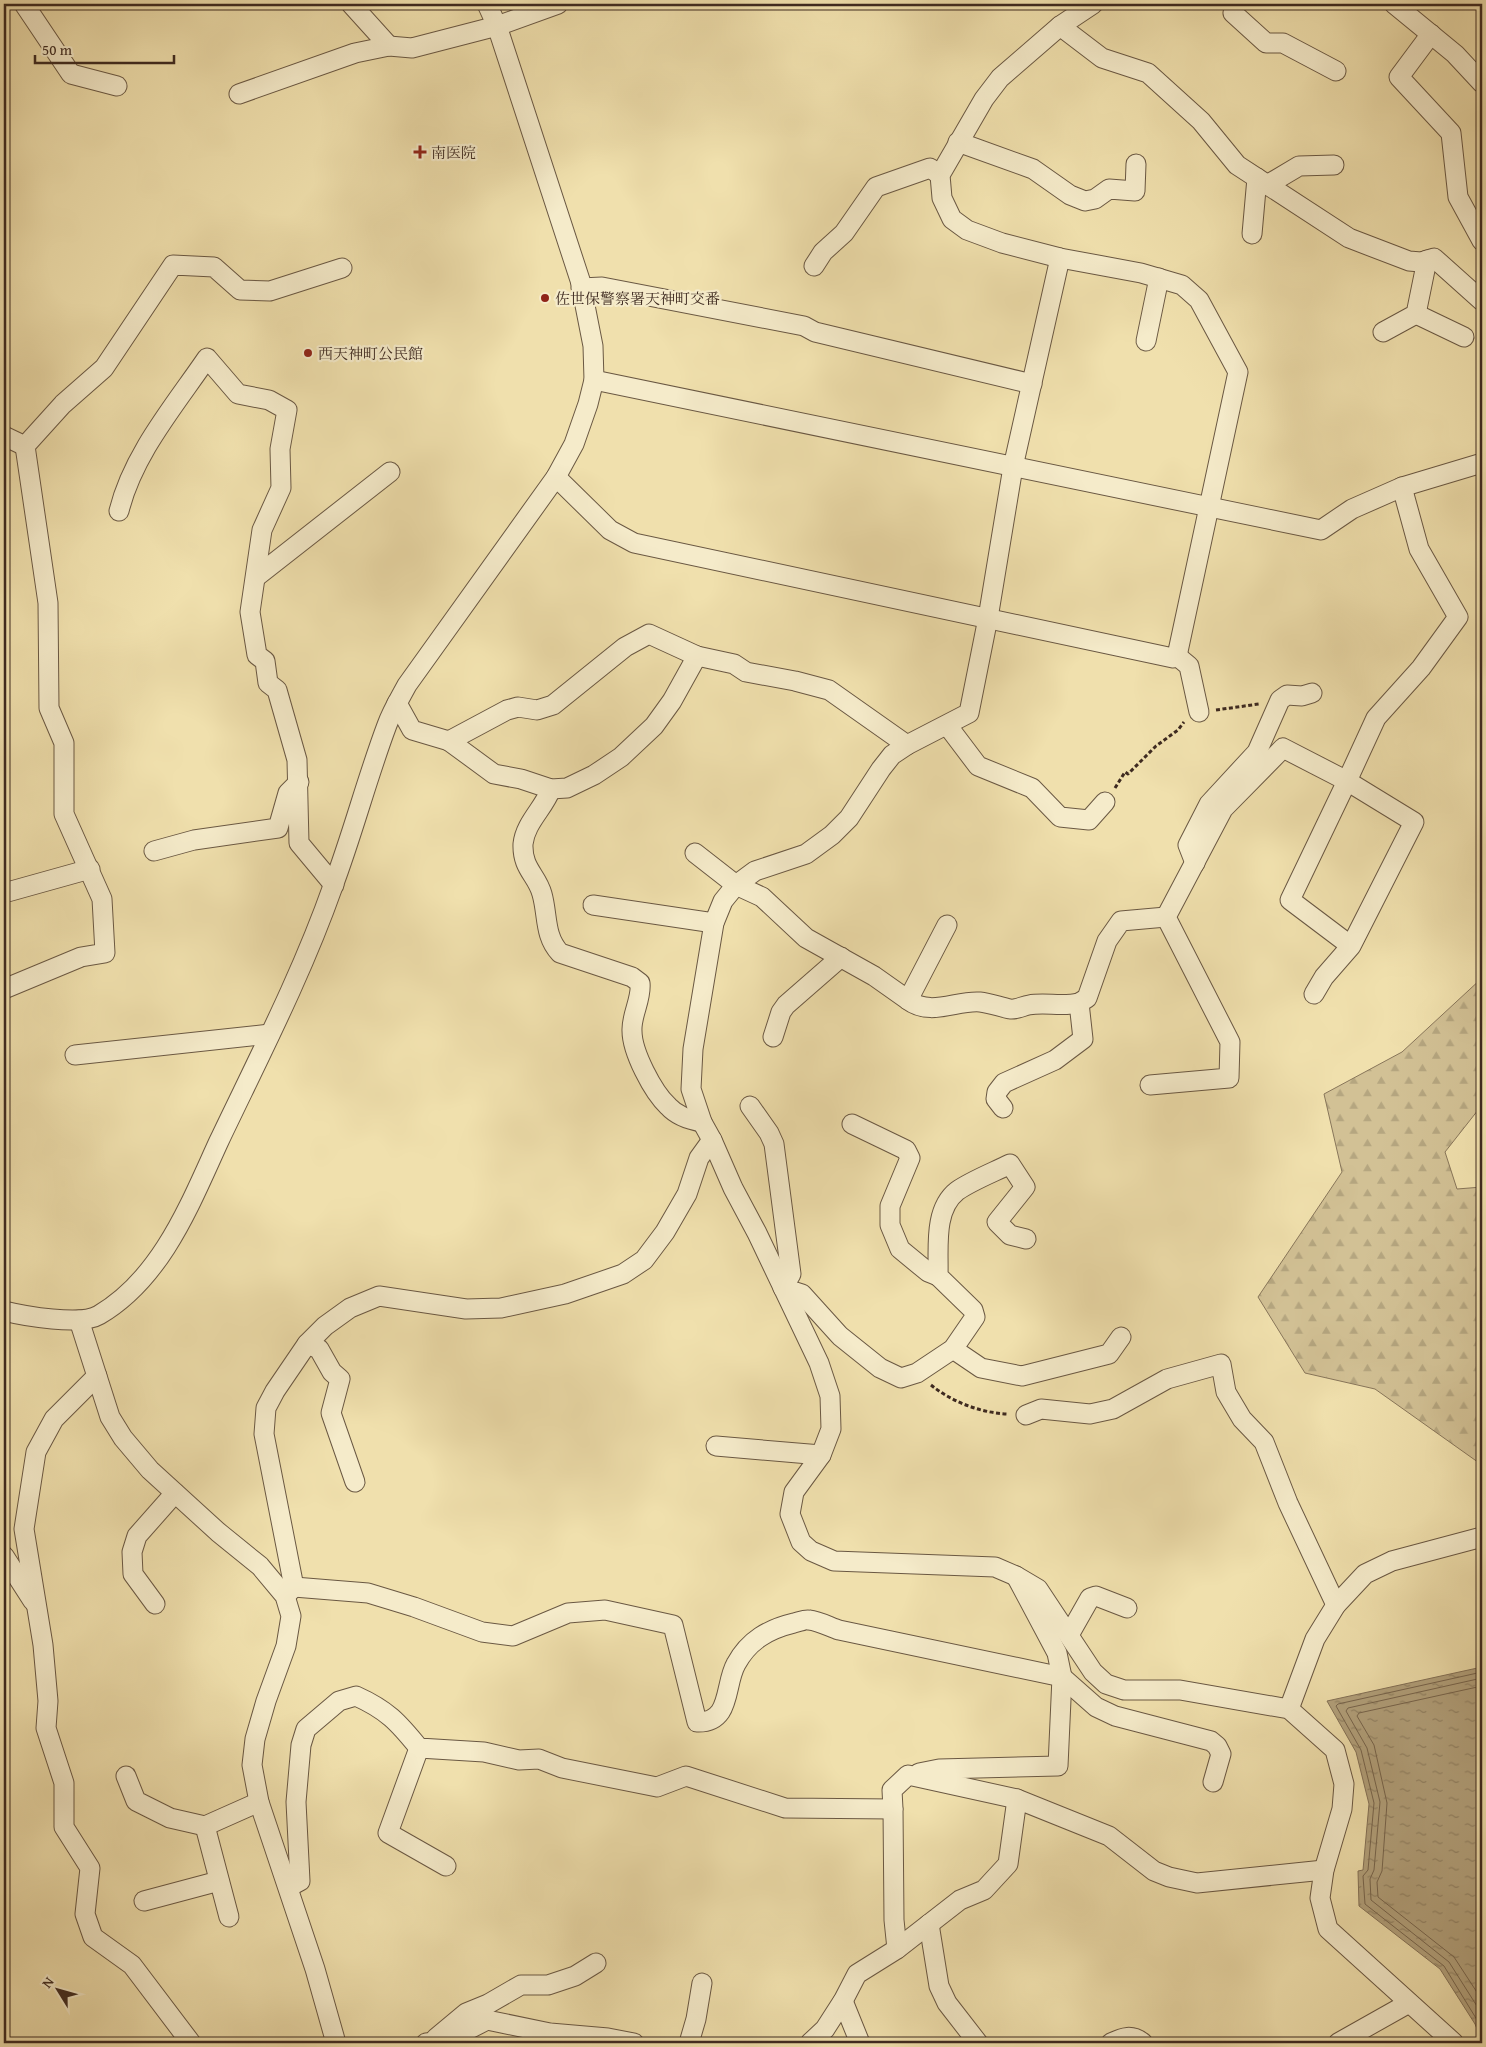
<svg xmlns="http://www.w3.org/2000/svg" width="1486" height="2047" font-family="'Gentium Book Plus','Noto Serif JP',serif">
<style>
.forest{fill:url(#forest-firs);stroke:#88765a}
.water{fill:url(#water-ripples);stroke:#847258}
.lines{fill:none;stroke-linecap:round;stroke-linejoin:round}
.shore{stroke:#78664e;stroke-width:1}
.minor-casing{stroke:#6a5843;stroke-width:21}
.path{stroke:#3e2a20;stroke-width:3;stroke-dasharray:4 2.5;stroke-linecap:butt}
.minor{stroke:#f5ebca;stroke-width:19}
.poi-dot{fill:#8f2418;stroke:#f5ebca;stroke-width:2}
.labels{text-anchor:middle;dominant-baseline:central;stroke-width:4.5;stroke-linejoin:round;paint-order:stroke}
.poi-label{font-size:15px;fill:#3e2a20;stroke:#f5ebca;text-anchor:start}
</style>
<defs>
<pattern id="forest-firs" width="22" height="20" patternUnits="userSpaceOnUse" patternTransform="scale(1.25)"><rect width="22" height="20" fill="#d2c195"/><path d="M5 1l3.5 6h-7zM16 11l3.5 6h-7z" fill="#b5a680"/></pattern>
<pattern id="water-ripples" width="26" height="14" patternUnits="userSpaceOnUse" patternTransform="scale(1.25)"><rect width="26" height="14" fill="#b3a27d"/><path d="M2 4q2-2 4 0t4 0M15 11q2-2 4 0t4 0" fill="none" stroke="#938466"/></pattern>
</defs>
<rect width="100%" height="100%" fill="#f0e0ad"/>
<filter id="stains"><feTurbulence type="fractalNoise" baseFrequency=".004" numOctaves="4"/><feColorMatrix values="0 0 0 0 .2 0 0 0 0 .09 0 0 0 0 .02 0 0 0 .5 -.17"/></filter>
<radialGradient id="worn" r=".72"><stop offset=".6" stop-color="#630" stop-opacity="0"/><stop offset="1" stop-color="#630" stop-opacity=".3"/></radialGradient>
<polygon class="forest" points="1482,978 1482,1105 1445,1152 1457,1189 1482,1187 1482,1465 1375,1389 1305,1373 1258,1297 1342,1172 1324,1094 1402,1052"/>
<polygon class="water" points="1482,1667 1482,2041 1475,2024 1440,1969 1359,1906 1358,1871 1363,1870 1369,1804 1356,1752 1327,1701"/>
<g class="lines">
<g class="shore">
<polyline points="1482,1672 1338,1704 1336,1706 1361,1750 1374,1803 1368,1870 1363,1876 1365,1904 1444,1966 1482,2028"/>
<polyline points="1482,1678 1348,1708 1346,1711 1367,1748 1380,1802 1374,1870 1370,1879 1371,1900 1449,1962 1482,2014"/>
<polyline points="1482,1686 1359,1713 1357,1716 1374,1745 1387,1803 1382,1871 1377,1882 1378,1897 1454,1957 1482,2000"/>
</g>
<g class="minor-casing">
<g id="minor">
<polyline points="24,4 71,74 117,86"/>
<polyline points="351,4 389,46"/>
<polyline points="1235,4 1233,13 1266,43 1283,43 1336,71"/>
<polyline points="1394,4 1455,54 1482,83"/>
<polyline points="1060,26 1102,58 1148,73 1201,121 1237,165 1349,238 1409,261 1421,262 1434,258 1482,301"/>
<polyline points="1431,34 1399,77 1451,133 1458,197 1482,241"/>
<polyline points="239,94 355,53 389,46 412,48 497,26 558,4"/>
<polyline points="958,142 1033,169 1070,195 1085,201 1095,199 1109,189 1135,191 1136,164"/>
<polyline points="1267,185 1299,166 1334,165"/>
<polyline points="1252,234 1257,178"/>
<polyline points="1060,258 1013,467 988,618 969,713 907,745 892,755 881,769 849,818 832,835 806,854 755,871 736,885 723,901 714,923 693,1049 691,1089 702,1122 712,1140 733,1188 757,1233 819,1363 830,1396 831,1429 821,1455 794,1492 790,1514 801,1542 811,1551 834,1561 995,1567 1016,1576 1038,1589 1093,1672 1106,1684 1124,1690 1180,1690 1289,1709 1335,1750 1344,1784 1342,1809 1324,1870 1320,1898 1328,1929 1454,2043"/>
<polyline points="814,266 823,252 844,233 876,187 930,168 940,175"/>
<polyline points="581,288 602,287 804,326 815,332 1032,384"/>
<polyline points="1416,314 1464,337"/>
<polyline points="1383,332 1416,314 1427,260"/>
<polyline points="1146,341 1159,278"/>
<polyline points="594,380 1321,530 1352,509 1402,487 1482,463"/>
<polyline points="4,436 25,446 63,404 104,368 173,265 214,267 240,290 270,291 342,268"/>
<polyline points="556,477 610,530 634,543 1173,658 1177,656 1238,372 1199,300 1182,285 1141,273 1060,258 1002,243 967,230 952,219 942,198 940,175 984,99 1000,78 1060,26 1093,4"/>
<path d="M119,511C133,454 175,405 207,358L238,394L269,400L287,410L280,449L281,488L262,530L250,612L257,655L265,661L268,683L277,690L297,760L299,843L334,885"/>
<polyline points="256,577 390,472"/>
<polyline points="1177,656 1189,666 1199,712"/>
<polyline points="397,703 412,730 449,741 507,710 518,707 537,710 553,705 625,647 649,634 697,656 734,664 746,672 795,681 829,690 907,745"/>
<polyline points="947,725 978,766 1032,788 1060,817 1089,820 1105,802"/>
<polyline points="449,741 494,774 521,779 551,789 567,788 594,775 621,757 654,726 672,701 697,656"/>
<path d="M551,789C544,808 525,823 523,844C522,869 537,875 542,894C548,915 544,936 560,953L632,977L640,983C642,999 631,1015 632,1031C632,1052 653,1092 668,1106C677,1116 689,1120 702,1122"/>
<polyline points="154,851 194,840 278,828 288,793 299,782"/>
<polyline points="695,853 736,885 762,897 806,938 874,976 908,1000 947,925"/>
<polyline points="1195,863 1188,845 1209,804 1257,752 1280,700 1287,695 1302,696 1312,693"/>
<polyline points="4,893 90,869"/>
<polyline points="593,905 714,923"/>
<polyline points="4,989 81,957 105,953 102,899 64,814 64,743 49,708 48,603 25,446"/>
<polyline points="1314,994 1324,977 1351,946 1414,822 1347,781 1290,900 1351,946"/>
<path d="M908,1000C931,1017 956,1000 980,1002C990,1003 1000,1007 1010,1009C1016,1010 1023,1006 1029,1005C1045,1002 1062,1007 1079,1003"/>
<polyline points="773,1037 781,1012 786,1005 841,957"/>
<polyline points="75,1055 270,1034"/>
<polyline points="1150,1085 1229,1078 1230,1042 1166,917 1223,809 1283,748 1347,781 1376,718 1421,668 1458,617 1419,549 1402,487"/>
<path d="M750,1106L769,1133L774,1144L791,1274L783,1288L802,1294L840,1336L880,1368L901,1378L917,1373L953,1349L975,1317L973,1310L938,1276C939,1249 933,1210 957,1191C971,1181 994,1172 1010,1164L1025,1187L997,1222L1010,1235L1026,1239"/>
<polyline points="1003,1108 996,1099 997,1092 1004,1083 1055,1060 1083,1039 1079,1003 1087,998 1107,941 1121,921 1166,917"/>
<polyline points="852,1124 906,1150 910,1158 890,1206 890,1225 900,1249 928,1272 938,1276"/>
<path d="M4,1311C24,1316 81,1326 99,1315C162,1278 190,1204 219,1141C259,1057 302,974 333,886C353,833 367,778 387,725C392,711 400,698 407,685L556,477L574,444L588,404L594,380L593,346L580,280L497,26L487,4"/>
<polyline points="79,1320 110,1417 123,1438 150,1470 218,1532 260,1566 285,1596 291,1616 286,1646 266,1701 255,1739 252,1765 259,1802 315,1969 336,2043"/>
<polyline points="307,1344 319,1349 332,1372 340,1379 331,1413 355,1482"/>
<polyline points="953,1349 981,1368 1022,1376 1109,1354 1121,1337"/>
<polyline points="97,1376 54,1419 36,1452 24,1529 43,1645 48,1701 46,1728 64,1783 64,1827 90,1868 85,1914 93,1937 132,1965 191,2043"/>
<polyline points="1026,1415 1041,1409 1090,1414 1113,1409 1167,1379 1221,1364 1226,1392 1242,1419 1264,1442 1288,1503 1336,1605"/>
<polyline points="716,1446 821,1455"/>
<polyline points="4,1556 33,1601"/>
<path d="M294,1587L368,1593L414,1607L482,1632L513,1636L568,1613L605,1610L673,1625L697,1722C732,1723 724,1685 736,1664C749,1640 769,1629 794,1623C799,1622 805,1619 809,1620C819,1621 830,1627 839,1630L1062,1677L1096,1707L1115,1716L1211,1741L1217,1746L1221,1754L1213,1782"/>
<polyline points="286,1595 294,1587 264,1434 266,1408 275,1391 307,1344 325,1326 350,1308 379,1296 466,1309 501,1308 565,1294 623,1274 644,1260 665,1232 687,1194 699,1158 712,1140"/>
<polyline points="155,1604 133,1574 132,1552 137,1536 175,1493"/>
<polyline points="1069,1635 1090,1598 1096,1596 1127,1608"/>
<polyline points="1289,1709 1315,1639 1336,1605 1365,1574 1392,1561 1482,1537"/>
<polyline points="419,1748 388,1833 446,1866"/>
<polyline points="919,1773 939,1769 1058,1766 1062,1677 1057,1653 1016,1576"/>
<polyline points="126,1776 136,1801 170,1818 205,1826 259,1802"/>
<polyline points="893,1809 894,1920 897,1949"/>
<polyline points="205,1826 229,1917"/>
<path d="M289,1887L300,1881L296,1802L301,1745L306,1729L339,1701L356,1696C387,1710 398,1722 419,1748L484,1752L519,1760L539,1759L562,1768L657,1787L686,1776L785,1808L893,1809L892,1790L908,1775L1017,1799"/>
<polyline points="144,1901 219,1881"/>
<polyline points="929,1924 939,1986 947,2003 978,2043"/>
<polyline points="843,2001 860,2043"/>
<polyline points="436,2038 466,2013 488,2004 521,1985 548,1985 575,1976 596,1963"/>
<polyline points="426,2043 446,2041 487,2020 550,2033 608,2038 634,2043"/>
<polyline points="689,2043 696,2019 702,1983"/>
<polyline points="810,2043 825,2029 843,2001 857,1974 897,1949 960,1900 984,1890 1008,1864 1017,1799 1109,1836 1154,1871 1169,1877 1197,1883 1324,1870"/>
<path d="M1111,2043C1123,2037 1132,2034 1143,2043"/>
<polyline points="1338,2043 1409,2003"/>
</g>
</g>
<g class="path">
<polyline points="1216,710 1259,704"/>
<polyline points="1115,788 1125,772 1128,774 1156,746 1178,730 1184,722"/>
<path d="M931,1385C952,1402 981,1413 1008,1414"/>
</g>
<use href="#minor" class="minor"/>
</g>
<g class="poi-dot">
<path d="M417.5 144.5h5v5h5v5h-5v5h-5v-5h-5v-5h5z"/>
<circle cx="545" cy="298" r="5"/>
<circle cx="308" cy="353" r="5"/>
</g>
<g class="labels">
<g class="poi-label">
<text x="431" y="152">南医院</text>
<text x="555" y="298">佐世保警察署天神町交番</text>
<text x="318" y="353">西天神町公民館</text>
</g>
</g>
<rect width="1486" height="2047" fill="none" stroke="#f0e0ad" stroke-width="20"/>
<rect x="5" y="5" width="1476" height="2037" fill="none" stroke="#3e2a20" stroke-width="2.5"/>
<rect x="10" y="10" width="1466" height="2027" fill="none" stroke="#3e2a20"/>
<g transform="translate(58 1990) rotate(307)" stroke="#f5ebca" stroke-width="4" paint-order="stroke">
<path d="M0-4L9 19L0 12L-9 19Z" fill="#3e2a20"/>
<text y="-8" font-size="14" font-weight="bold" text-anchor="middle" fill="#3e2a20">N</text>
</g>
<path d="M35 55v8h139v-8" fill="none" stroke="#3e2a20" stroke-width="2.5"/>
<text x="42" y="55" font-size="15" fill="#3e2a20" stroke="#f5ebca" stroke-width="4" paint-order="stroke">50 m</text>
<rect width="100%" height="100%" filter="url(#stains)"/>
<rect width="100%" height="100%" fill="url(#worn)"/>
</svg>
